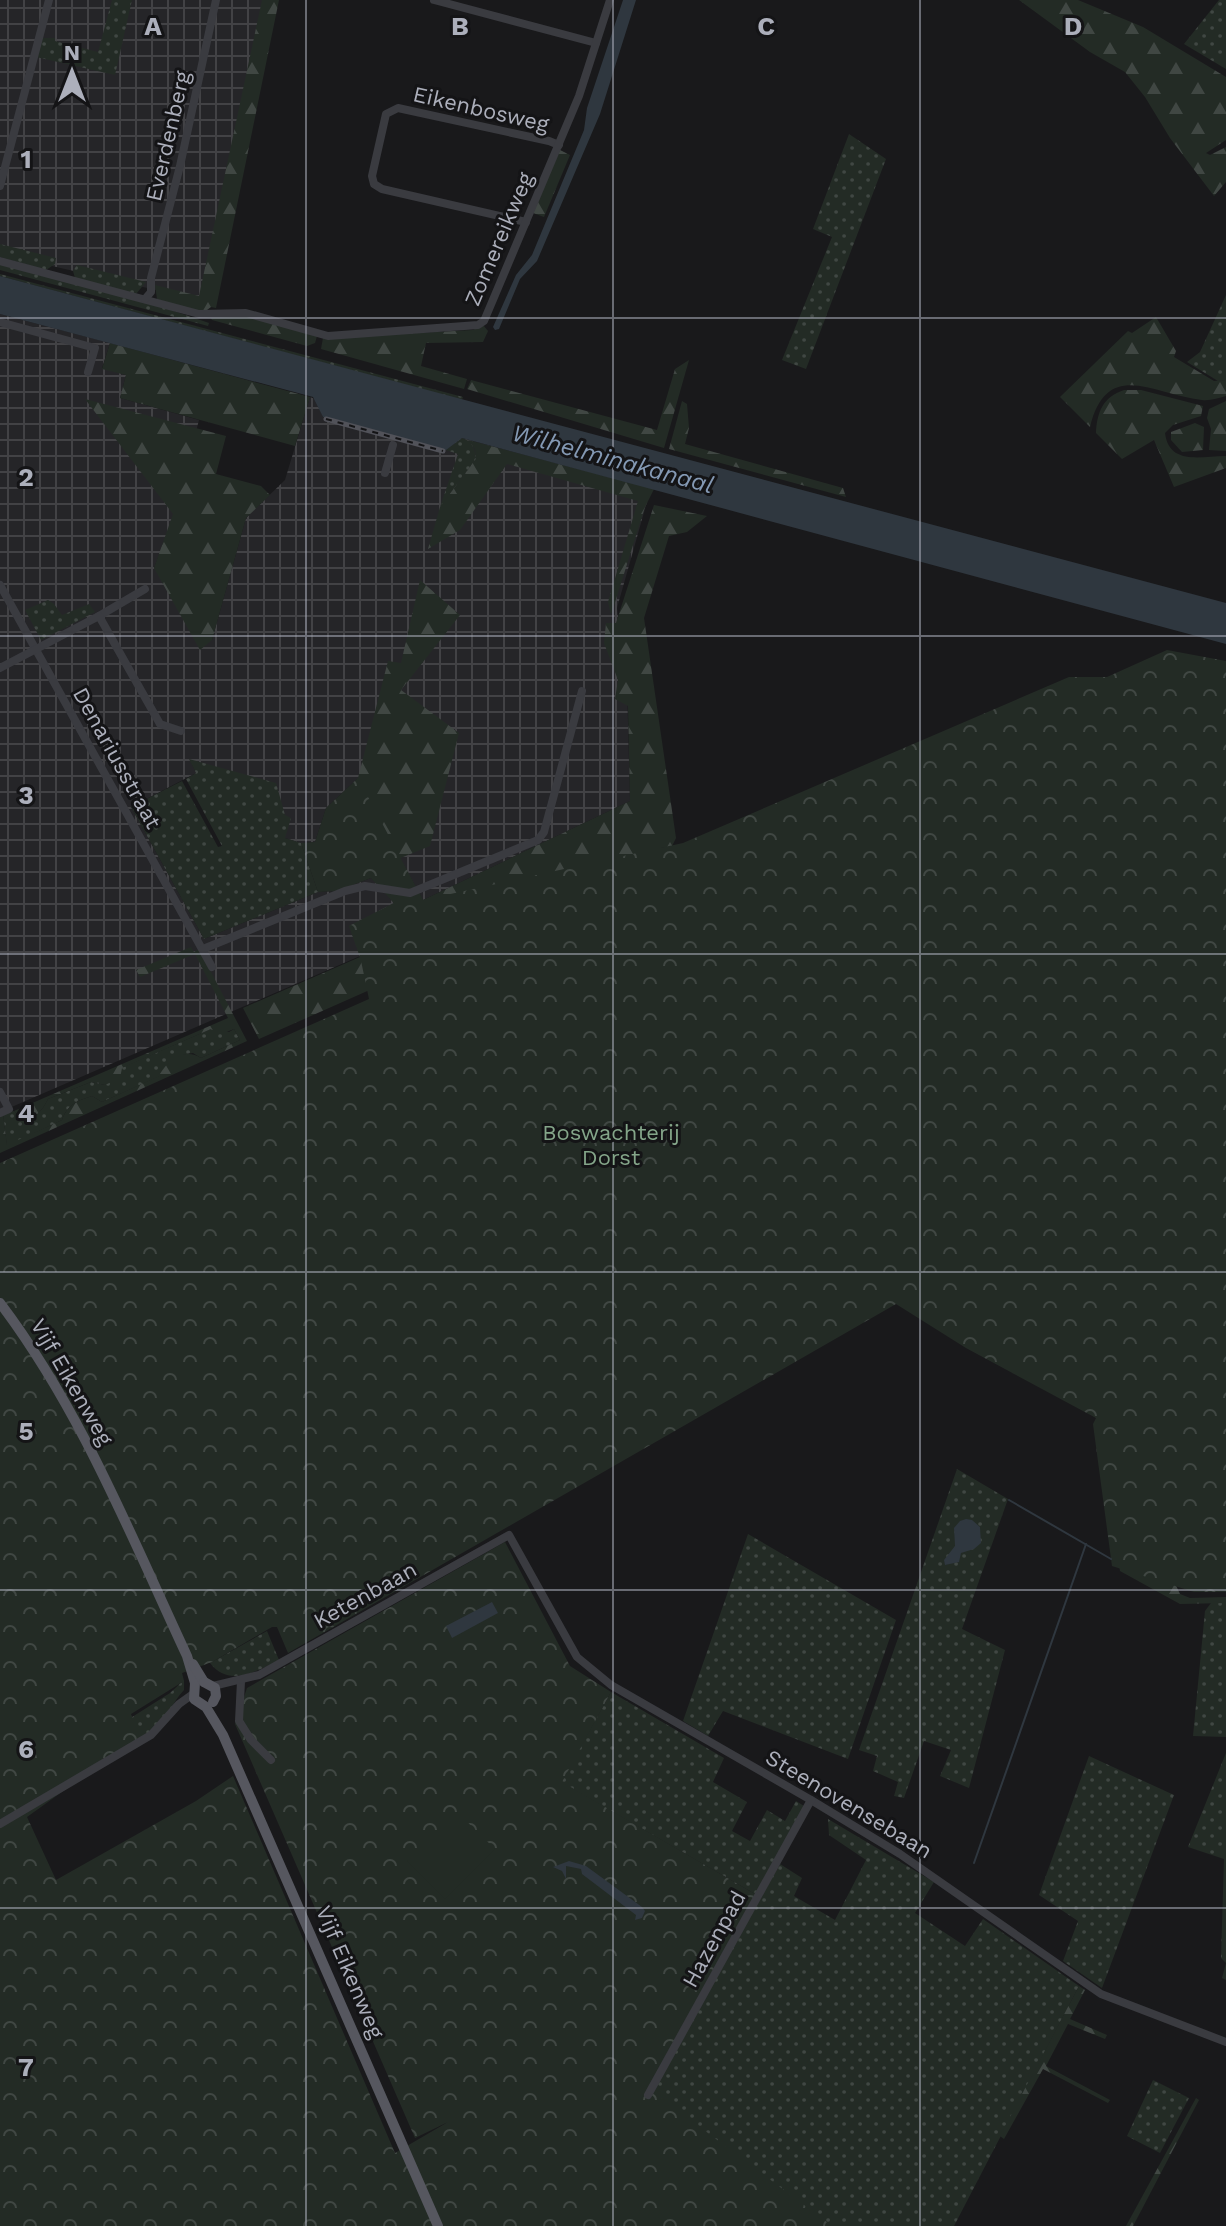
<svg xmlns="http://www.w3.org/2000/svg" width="1226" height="2226" font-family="'Work Sans',sans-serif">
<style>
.industrial{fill:url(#industrial-grid)}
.grass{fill:url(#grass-dots)}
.forest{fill:url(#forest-firs)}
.park{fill:url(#park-crowns)}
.garden{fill:#232b25}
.water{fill:#2f373f}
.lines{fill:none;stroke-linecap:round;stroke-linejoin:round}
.stream{stroke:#2f373f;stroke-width:2}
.minor{stroke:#3a3b40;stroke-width:8}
.major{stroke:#56575f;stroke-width:10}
.rail-casing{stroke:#515259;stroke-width:5}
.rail{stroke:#141416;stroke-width:2;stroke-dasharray:6;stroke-linecap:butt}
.grid{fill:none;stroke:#acafbb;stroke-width:2;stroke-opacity:0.55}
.labels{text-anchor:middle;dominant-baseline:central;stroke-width:6;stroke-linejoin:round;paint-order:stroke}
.street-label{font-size:22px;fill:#acafbb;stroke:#141416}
.park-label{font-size:22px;fill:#84a589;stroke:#141416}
.water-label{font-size:24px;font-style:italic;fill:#8499b4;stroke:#141416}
.grid-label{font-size:26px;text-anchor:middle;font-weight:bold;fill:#acafbb;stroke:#141416;stroke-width:6;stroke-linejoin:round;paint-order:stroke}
</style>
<defs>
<pattern id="industrial-grid" width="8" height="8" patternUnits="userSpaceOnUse" patternTransform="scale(2)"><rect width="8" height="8" fill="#252528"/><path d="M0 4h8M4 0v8" fill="none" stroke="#424245"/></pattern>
<pattern id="grass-dots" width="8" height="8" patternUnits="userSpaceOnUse" patternTransform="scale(2)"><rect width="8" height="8" fill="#232b25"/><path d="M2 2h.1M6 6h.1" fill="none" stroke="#404743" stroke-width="1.8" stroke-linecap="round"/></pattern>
<pattern id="forest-firs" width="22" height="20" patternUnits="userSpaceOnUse" patternTransform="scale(2)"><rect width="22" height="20" fill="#232b25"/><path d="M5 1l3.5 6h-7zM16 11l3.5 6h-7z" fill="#404743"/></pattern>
<pattern id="park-crowns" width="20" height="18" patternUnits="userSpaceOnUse" patternTransform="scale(2)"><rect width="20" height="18" fill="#232b25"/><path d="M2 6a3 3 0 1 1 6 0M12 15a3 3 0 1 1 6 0" fill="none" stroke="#404743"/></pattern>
</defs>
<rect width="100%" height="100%" fill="#19191b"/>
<g class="industrial">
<polygon points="0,0 267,0 204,301 0,254"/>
<polygon points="0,314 110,343 102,368 126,375 120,398 199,420 174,515 154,568 212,640 246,518 285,480 310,397 315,399 323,417 462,438 650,491 617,608 627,685 630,801 423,900 357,779 326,808 315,842 301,843 285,838 285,815 190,760 196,773 131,807 204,939 318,892 337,891 371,878 395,904 360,956 0,1112"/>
</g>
<g class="grass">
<polygon points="112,0 132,0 115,75 36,57 42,38 55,38 55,41 98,52"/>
<polygon points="1219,0 1226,0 1226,69 1184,44"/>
<polygon points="849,134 886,159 806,369 782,360 832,237 813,229"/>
<polygon points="0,244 56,258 55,264 46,270 0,257"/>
<polygon points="0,263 156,305 209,323 208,326 0,270"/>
<polygon points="77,265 146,282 136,294 75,278 73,271"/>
<polygon points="0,274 463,397 462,400 0,276"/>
<polygon points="1226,295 1226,380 1218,381 1187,362 1200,352"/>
<path d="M462,438C472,441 475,448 476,459L440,507L458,454L446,450Z"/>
<polygon points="48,600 54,604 62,615 89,604 95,612 41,640 25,610"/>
<polygon points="189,759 276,783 285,815 291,818 285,838 301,843 318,892 204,939 131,807 182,781 218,847 222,846 186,779 196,773"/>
<path d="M211,1029L229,1032L234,1029L240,1040L201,1058L193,1053C178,1054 166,1063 160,1076L102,1102L92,1096C77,1101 68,1104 62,1120L7,1146L3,1114L14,1111L21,1119C36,1119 42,1111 48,1099L91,1082L105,1085L121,1068Z"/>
<polygon points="957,1469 1008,1499 962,1629 1005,1650 969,1788 940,1776 951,1750 924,1741 904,1798 894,1796 898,1782 873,1771 877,1756 859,1750"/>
<polygon points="748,1534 896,1620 848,1759 723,1711 708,1736 683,1721"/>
<polygon points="1211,1603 1226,1603 1226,1737 1193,1736 1205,1611"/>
<path d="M267,1631L279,1660C257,1671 229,1688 210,1663Z"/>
<path d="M184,1680V1690C172,1702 168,1719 155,1729C148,1735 139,1739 131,1743L129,1719L170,1693Z"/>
<polygon points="611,1692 724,1758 713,1782 747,1802 732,1831 750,1841 767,1810 785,1821 796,1801 804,1806 755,1894 561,1782"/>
<polygon points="1226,1753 1226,1980 1222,1978 1226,1963 1221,1958 1224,1859 1188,1847"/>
<polygon points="1089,1756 1174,1795 1102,1988 1063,1961 1078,1921 1039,1895"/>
<polygon points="828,1819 934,1882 915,1913 965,1946 983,1919 1079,1986 954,2226 825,2226 651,2091 780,1864 802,1878 794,1896 835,1920 866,1860 829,1835"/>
<polygon points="1153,2080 1189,2098 1160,2153 1127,2136"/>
</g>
<g class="forest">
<polygon points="262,0 279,0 216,308 211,307 203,313 157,299 155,285 199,296"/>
<polygon points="1019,0 1078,0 1143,27 1226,77 1226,140 1206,153 1210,155 1226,147 1226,182 1214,196 1170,138 1145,97 1125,72 1090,52"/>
<polygon points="560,150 570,155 544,217 533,213"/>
<polygon points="242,315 317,336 315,343 307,346 212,320 211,318"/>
<path d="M1156,317L1176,351L1174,357L1214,381L1226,380V396C1218,398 1210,401 1202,400C1155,395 1107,357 1090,427L1060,397L1128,331L1132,333Z"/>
<polygon points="483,325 488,331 483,342 426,343 421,366 467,379 464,389 321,349 323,338 473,330"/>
<polygon points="110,343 310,397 295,446 120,398 126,375 102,369"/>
<polygon points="689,360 664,448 467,389 471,380 657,430 675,369"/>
<path d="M1124,390H1141L1203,406L1201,416L1173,425L1165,433C1169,466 1202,456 1226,456V468L1174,487L1154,440L1122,459L1096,433C1097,412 1103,397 1124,390Z"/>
<polygon points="85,399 226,436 216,474 261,486 270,495 246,518 212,640 200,650 154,568 173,514"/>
<polygon points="682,401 687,404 689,428 685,444 843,488 846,497 669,449"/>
<polygon points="1226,401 1226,451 1209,450 1211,429 1207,418 1209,409"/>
<polygon points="1195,423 1204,427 1203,450 1182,452 1171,440 1171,432"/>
<polygon points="468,440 654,489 645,507 611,615 608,602 638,501 507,464 460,530 428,549 440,507 476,459 475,449"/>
<polygon points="654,505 707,516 687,532 669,536 644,618 676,838 672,846 661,848 663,860 259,1039 243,1008 360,957 349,926 394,903 371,878 403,864 423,900 630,801 628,706 615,699 618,680 604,643 606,623 616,623"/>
<polygon points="420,580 460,615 401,690 459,733 430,846 386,864 353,784 358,778 388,661 401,663"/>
<path d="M191,947L194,952L199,949L247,1041L0,1153V1115L3,1114L7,1145L62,1120C68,1104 77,1101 92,1096L102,1102L159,1076C167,1061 184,1047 201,1058L240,1040L234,1029L224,1033L211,1029L122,1068L120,1078L105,1085L91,1082L48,1099C42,1111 36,1119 21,1119L14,1111L228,1018L195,954L140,977L136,970Z"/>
<polygon points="1098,1432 1134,1496 1180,1594 1190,1598 1226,1597 1226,1603 1180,1604 1120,1571"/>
<polygon points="1079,1986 1085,1990 1070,2019 1107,2035 1105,2039 1068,2024 1046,2066 1110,2100 1108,2103 1043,2069 1004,2139 1000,2136 1001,2134"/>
<polygon points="1196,2098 1199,2100 1142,2209 1133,2226 1126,2226"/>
</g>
<polygon class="park" points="1167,650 1226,661 1226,1592 1194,1592 1112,1566 1093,1424 1096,1418 966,1348 896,1304 288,1653 277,1627 272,1627 212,1662 182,1673 184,1681 131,1714 141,1740 98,1766 27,1817 56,1880 196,1801 233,1776 395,2153 448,2122 415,2138 235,1724 247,1688 505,1542 570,1666 611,1692 562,1782 755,1894 648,2088 832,2226 0,2226 0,1163 369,999 360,956 349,926 394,903 371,878 337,891 318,892 301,843 315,842 326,808 358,778 423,900 683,843 1069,677 1107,677"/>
<polygon class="garden" points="457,1812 495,1849 445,1899 407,1861"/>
<g class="water">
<polygon points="623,0 636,0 600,114 537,261 520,279 499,329 495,330 493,327 516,275 532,255 584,130 587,108"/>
<polygon points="0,276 1226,603 1226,644 462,438 446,450 323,417 313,397 0,314"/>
<polygon points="966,1519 972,1520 980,1527 981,1543 974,1549 961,1553 959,1562 945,1565 944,1560 955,1546 954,1528 960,1521"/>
<polygon points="492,1602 498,1613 452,1638 446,1626"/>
<polygon points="569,1861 586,1866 642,1907 645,1911 642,1918 635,1920 636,1915 582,1874 581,1869 566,1866 566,1879 562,1871 553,1867"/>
</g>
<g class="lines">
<g class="stream">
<polyline points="1009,1500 1111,1559"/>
<polyline points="974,1863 1086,1544"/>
</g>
<g class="minor">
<polyline points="434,0 596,43"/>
<polyline points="0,186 49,0"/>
<polyline points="526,222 382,189 374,184 372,176 386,114 398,108 549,141 559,145"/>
<polyline points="0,261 199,314 246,313 328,336 478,325 484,321 579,96 610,0"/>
<polyline points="145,299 151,292 151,278 180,166 216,0"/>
<polyline points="0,322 95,348 88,372"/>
<polyline points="385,473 393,445"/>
<polyline points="0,585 212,967"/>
<polyline points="99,616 145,589"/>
<polyline points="0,668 99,616 160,724 181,731"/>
<polyline points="203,949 345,891 365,886 410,893 538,840 544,832 582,691"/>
<polyline points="0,1092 9,1109 0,1113"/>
<polyline points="241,1681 239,1721 251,1740 271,1760"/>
<polyline points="213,1686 259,1675 509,1535 577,1657 611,1685 811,1800 900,1854 1101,1994 1226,2042"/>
<polyline points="0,1824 151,1735 179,1704 193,1694"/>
<polyline points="648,2095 811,1800"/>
</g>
<g class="major">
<path d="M0,1303C81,1410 131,1536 187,1656L195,1683L194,1699L206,1707L223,1735L438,2226"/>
<polyline points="193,1664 204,1682"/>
<polyline points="204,1682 215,1688 216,1696 213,1702"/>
</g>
<g class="rail-casing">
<polyline id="rail" points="326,419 443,451"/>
</g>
<use href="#rail" class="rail"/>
</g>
<path class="grid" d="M306,0V2226M613,0V2226M920,0V2226M0,318H1226M0,636H1226M0,954H1226M0,1272H1226M0,1590H1226M0,1908H1226"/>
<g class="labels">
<g class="street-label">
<text transform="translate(481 109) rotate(13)">Eikenbosweg</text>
<text transform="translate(168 136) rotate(-77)">Everdenberg</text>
<text transform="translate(499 239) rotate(-67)">Zomereikweg</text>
<text transform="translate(117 758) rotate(61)">Denariusstraat</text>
<text transform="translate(72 1382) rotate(60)">Vijf Eikenweg</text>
<text transform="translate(365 1595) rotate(-29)">Ketenbaan</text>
<text transform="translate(849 1804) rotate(31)">Steenovensebaan</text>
<text transform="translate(714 1939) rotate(-61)">Hazenpad</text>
<text transform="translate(350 1972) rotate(67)">Vijf Eikenweg</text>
</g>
<g class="park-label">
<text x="611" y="1132">Boswachterij<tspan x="611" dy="25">Dorst</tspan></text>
</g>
<g class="water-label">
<text transform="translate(613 459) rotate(15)">Wilhelminakanaal</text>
</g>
</g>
<g class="grid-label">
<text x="153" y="35">A</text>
<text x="460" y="35">B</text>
<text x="766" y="35">C</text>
<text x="1073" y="35">D</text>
<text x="26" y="168">1</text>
<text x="26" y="486">2</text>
<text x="26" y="804">3</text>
<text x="26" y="1122">4</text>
<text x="26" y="1440">5</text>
<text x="26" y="1758">6</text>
<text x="26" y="2076">7</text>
</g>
<g transform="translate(72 72)" stroke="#141416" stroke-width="6" paint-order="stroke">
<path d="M0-6L14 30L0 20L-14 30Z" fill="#acafbb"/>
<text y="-12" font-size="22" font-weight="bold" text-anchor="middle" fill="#acafbb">N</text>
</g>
</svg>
